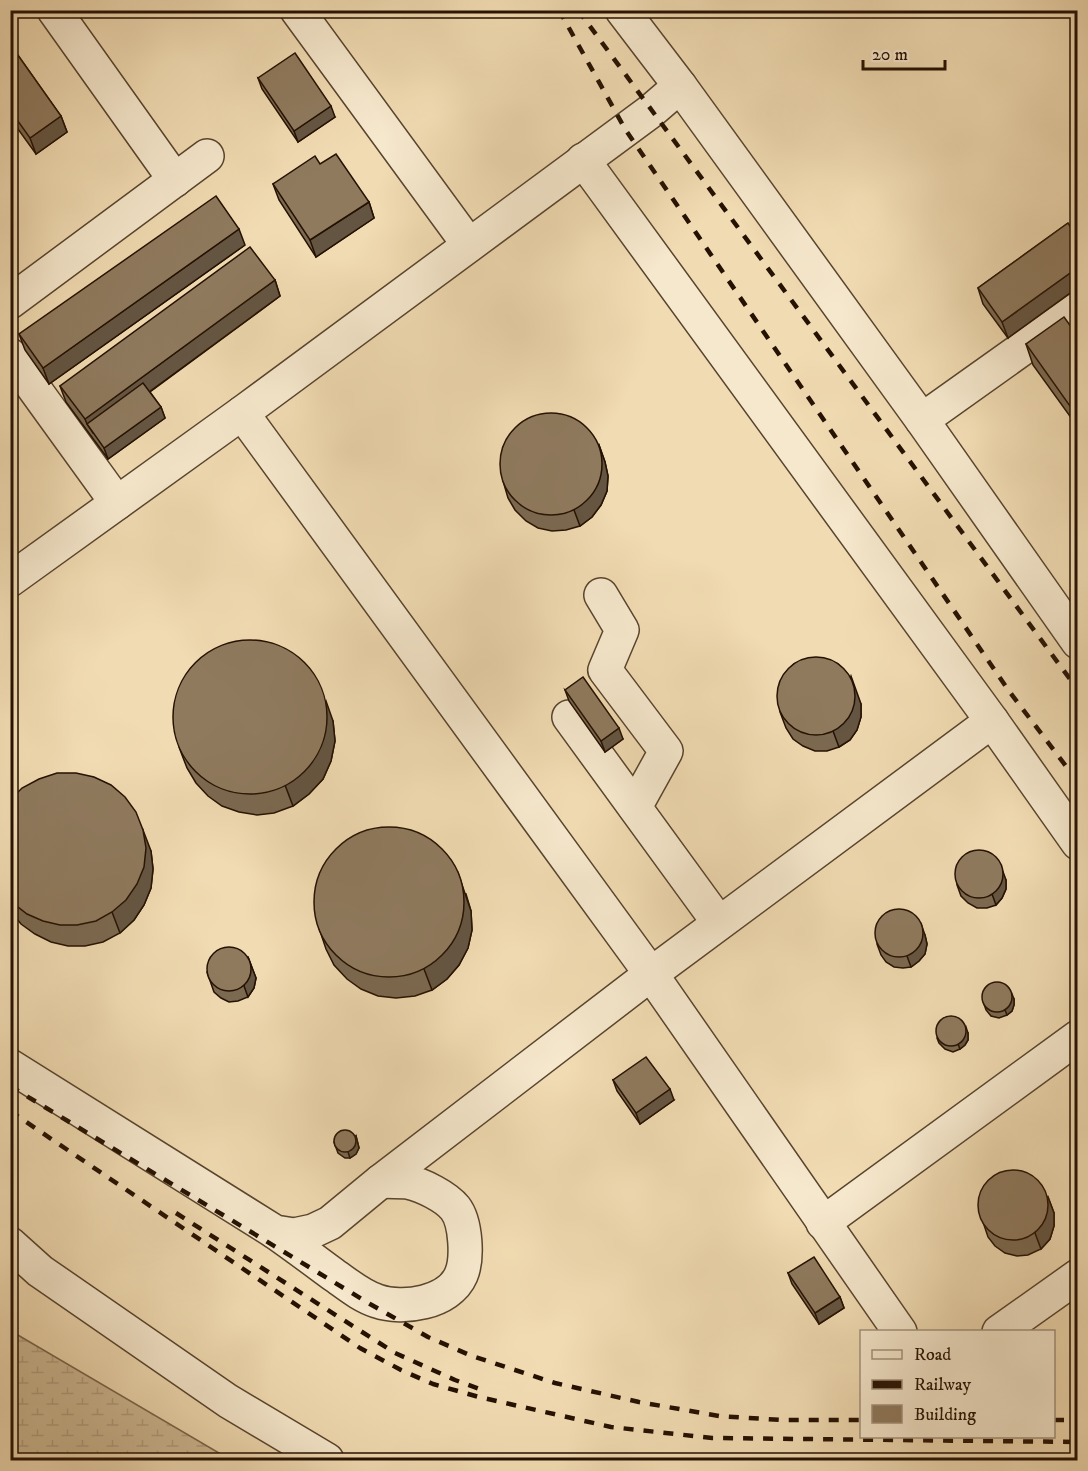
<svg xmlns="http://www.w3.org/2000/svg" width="1088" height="1471" font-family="'IM FELL DW Pica',serif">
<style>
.wetland{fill:url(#wetland-marsh);stroke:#7a654b;stroke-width:1.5}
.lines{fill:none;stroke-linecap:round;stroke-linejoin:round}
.minor-casing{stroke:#58442e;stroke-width:36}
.minor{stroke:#f6e8cd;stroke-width:33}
.rail{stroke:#251102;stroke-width:4.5;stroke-dasharray:10 10;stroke-linecap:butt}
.wall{fill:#7b6951;stroke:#251102;stroke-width:1.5}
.shaded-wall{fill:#645542;stroke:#251102;stroke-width:1.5}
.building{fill:#8f7a5e;stroke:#251102;stroke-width:1.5}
</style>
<defs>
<pattern id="wetland-marsh" width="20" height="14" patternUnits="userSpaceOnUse" patternTransform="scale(1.5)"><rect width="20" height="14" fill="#ceb994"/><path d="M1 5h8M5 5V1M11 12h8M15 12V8" fill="none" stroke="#b19e7e"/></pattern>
</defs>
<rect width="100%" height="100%" fill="#f1dbb2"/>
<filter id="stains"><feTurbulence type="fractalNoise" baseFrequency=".00333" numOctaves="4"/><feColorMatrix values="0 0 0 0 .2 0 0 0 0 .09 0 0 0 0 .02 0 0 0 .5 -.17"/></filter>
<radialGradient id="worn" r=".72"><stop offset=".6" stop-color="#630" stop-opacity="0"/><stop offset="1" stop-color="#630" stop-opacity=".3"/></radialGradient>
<polygon class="wetland" points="11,1331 231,1460 11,1460"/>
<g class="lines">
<g class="minor-casing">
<g id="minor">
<polyline points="54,10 175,180"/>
<polyline points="297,10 469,245"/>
<polyline points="622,10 680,86 922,420 1078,642"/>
<polyline points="583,160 992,721 1078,843"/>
<polyline points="10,302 207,156"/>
<polyline points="10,355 117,503"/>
<polyline points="242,413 651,974 900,1332"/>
<polyline points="922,420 1078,309"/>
<polyline points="10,580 242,413 651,111 680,86"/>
<polyline points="601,595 622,630 605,670 666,751 635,807"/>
<polyline points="569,717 719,923"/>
<polyline points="10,1066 275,1232 294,1235 313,1231 330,1223 381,1181 651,974 992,721"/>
<polyline points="823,1223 1078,1037"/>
<path d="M275,1232C295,1246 315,1261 334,1275C347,1284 361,1296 377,1301C403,1310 449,1303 461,1275C468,1259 466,1222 455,1208C446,1197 423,1185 408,1182C399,1181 389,1182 381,1181"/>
<polyline points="10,1244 40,1271 228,1401 327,1460"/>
<polyline points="999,1332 1078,1276"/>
</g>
</g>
<use href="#minor" class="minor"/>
<g class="rail">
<polyline points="559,10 625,129 1009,691 1078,782"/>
<polyline points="578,10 1078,690"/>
<polyline points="10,1086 370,1304 428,1337 472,1356 555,1383 639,1402 719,1416 781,1420 862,1420"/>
<polyline points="10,1111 360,1348 401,1370 433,1384 479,1397 611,1427 712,1438 1078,1442"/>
<polyline points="176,1213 395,1353 455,1380 482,1390"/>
<polyline points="1054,1420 1078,1420"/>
</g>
</g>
<g class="wall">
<polygon points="10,44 61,116 67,132 36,154 10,118"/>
<polygon points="258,78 335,117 298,142 262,89"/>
<polygon points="320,164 369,202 374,218 316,257 279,200 273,184"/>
<polygon points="1068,223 1008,338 983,304 978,288"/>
<polygon points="245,245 49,384 25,350 19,334"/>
<polygon points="275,280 280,296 150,392 161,407 165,418 108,459 66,402 60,386"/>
<polygon points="1077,335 1077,426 1033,365 1026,344"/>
<polygon points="599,445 605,462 608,476 607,491 601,505 592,517 580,526 566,530 552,531 538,528 526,521 515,510 508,498 503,481"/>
<polygon points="565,690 623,739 605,752 569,701"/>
<polygon points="861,704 861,717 857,730 850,740 839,747 827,751 815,751 803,746 793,739 786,728 780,712"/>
<polygon points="333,721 335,741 331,761 323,779 309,794 293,806 274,813 257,815 239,812 222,806 208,796 196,783 187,768 179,747"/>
<polygon points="10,800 151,851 153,869 151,888 144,905 134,920 120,933 103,942 85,946 68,946 51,942 35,934 21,924 10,910"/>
<polygon points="1006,880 1006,889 1002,898 996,905 987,908 977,908 968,903 961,896 957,885"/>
<polygon points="466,894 471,911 472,930 468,948 459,965 447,979 432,990 415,996 396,998 378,996 361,989 347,979 334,965 326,949 319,928"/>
<polygon points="925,935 927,944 925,954 919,961 911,967 903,968 894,967 886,962 881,955 877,944"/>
<polygon points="248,957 256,978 254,988 248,997 238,1001 229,1002 221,998 214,992 207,972"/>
<polygon points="1014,999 1014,1005 1012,1011 1007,1015 999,1018 991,1016 986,1010 984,1004"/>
<polygon points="968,1033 968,1040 965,1045 960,1049 953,1052 945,1049 939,1043 937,1038"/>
<polygon points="613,1080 674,1100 640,1124 617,1091"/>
<polygon points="356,1136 359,1148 356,1154 350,1158 345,1158 338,1153 334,1142"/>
<polygon points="1048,1197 1054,1213 1054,1226 1050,1239 1041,1249 1028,1255 1017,1256 1005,1253 995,1246 988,1237 979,1210"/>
<polygon points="788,1273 840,1297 844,1308 819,1324 792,1284"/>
</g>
<g class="shaded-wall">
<polygon points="331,106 335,117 298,142 294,131"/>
<polygon points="61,116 67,132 36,154 30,138"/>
<polygon points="369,202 374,218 316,257 310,240"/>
<polygon points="239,229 245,245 49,384 43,368"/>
<polygon points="1077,268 1077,288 1008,338 1002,322"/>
<polygon points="275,280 280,296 93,433 87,424 85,419"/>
<polygon points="161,407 165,418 108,459 104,448"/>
<polygon points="599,445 605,462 608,476 607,491 601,505 592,517 580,526 574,510"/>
<polygon points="851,676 861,704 861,717 857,730 850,740 839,747 833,731"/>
<polygon points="326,701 333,721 335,741 331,761 323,779 309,794 293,806 285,785"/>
<polygon points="619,728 623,739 605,752 601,741"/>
<polygon points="143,830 151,851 153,869 151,888 144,905 134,920 120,933 112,912"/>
<polygon points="1002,869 1006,880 1006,889 1002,898 996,905 992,894"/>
<polygon points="458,873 471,911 472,930 468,948 459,965 447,979 432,990 424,969"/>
<polygon points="921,924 925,935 927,944 925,954 919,961 911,967 907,956"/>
<polygon points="248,957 256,978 254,988 248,997 244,986"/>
<polygon points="1012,994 1014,999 1014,1005 1012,1011 1007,1015 1005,1010"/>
<polygon points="966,1027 968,1033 968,1040 965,1045 960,1049 958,1044"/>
<polygon points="670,1089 674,1100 640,1124 636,1113"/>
<polygon points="356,1136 359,1148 356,1154 350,1158 348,1152"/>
<polygon points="1048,1197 1054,1213 1054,1226 1050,1239 1041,1249 1035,1233"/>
<polygon points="840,1297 844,1308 819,1324 815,1313"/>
</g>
<g class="building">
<polygon points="10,44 61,116 30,138 10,110"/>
<polygon points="295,53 331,106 294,131 258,78"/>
<polygon points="336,154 369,202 310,240 273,184 315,156 320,164"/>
<polygon points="216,196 239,229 43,368 19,334"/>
<polygon points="1068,223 1077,237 1077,268 1002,322 978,288"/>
<polygon points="250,247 275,280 85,419 60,386"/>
<polygon points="1064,317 1077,335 1077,416 1026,344"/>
<polygon points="143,383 161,407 104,448 87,424"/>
<circle cx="551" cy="464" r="51"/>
<circle cx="250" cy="717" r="77"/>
<circle cx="816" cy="696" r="39"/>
<polygon points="583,677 619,728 601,741 565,690"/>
<polygon points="57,773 76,773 94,777 111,785 125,797 136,812 143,830 146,848 144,867 137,884 126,900 112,912 96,921 77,925 60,925 43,921 27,914 13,903 10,899 10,800 22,788 39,779"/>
<circle cx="389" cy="902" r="75"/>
<circle cx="979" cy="874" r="24"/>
<circle cx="899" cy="933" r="24"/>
<circle cx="229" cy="969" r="22"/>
<circle cx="997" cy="997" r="15"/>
<circle cx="951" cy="1031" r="15"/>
<polygon points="646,1057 670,1089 636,1113 613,1080"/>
<circle cx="345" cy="1141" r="11"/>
<circle cx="1013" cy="1205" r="35"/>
<polygon points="814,1257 840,1297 815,1313 788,1273"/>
</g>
<rect width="1088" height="1471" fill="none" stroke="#f1dbb2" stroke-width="36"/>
<rect x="12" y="12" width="1064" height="1447" fill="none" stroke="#251102" stroke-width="3"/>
<rect x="18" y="18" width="1052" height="1435" fill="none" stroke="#251102" stroke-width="1.5"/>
<rect x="860" y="1330" width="195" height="108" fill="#f6e8cd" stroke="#a2927c" stroke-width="1.5"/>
<rect x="872" y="1350" width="30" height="9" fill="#f6e8cd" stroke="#a2927c" stroke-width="1.5"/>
<text x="914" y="1360" font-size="18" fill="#251102">Road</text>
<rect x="872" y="1380" width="30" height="9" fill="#251102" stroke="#a2927c" stroke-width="1.5"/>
<text x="914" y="1390" font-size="18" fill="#251102">Railway</text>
<rect x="872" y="1405" width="30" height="18" fill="#8f7a5e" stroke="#a2927c" stroke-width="1.5"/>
<text x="914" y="1420" font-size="18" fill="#251102">Building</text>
<path d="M863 60v9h82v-9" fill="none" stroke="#251102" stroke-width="3"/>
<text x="872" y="60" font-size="18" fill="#251102" stroke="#f6e8cd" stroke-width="4.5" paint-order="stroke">20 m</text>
<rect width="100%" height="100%" filter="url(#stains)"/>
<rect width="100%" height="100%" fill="url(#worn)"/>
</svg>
